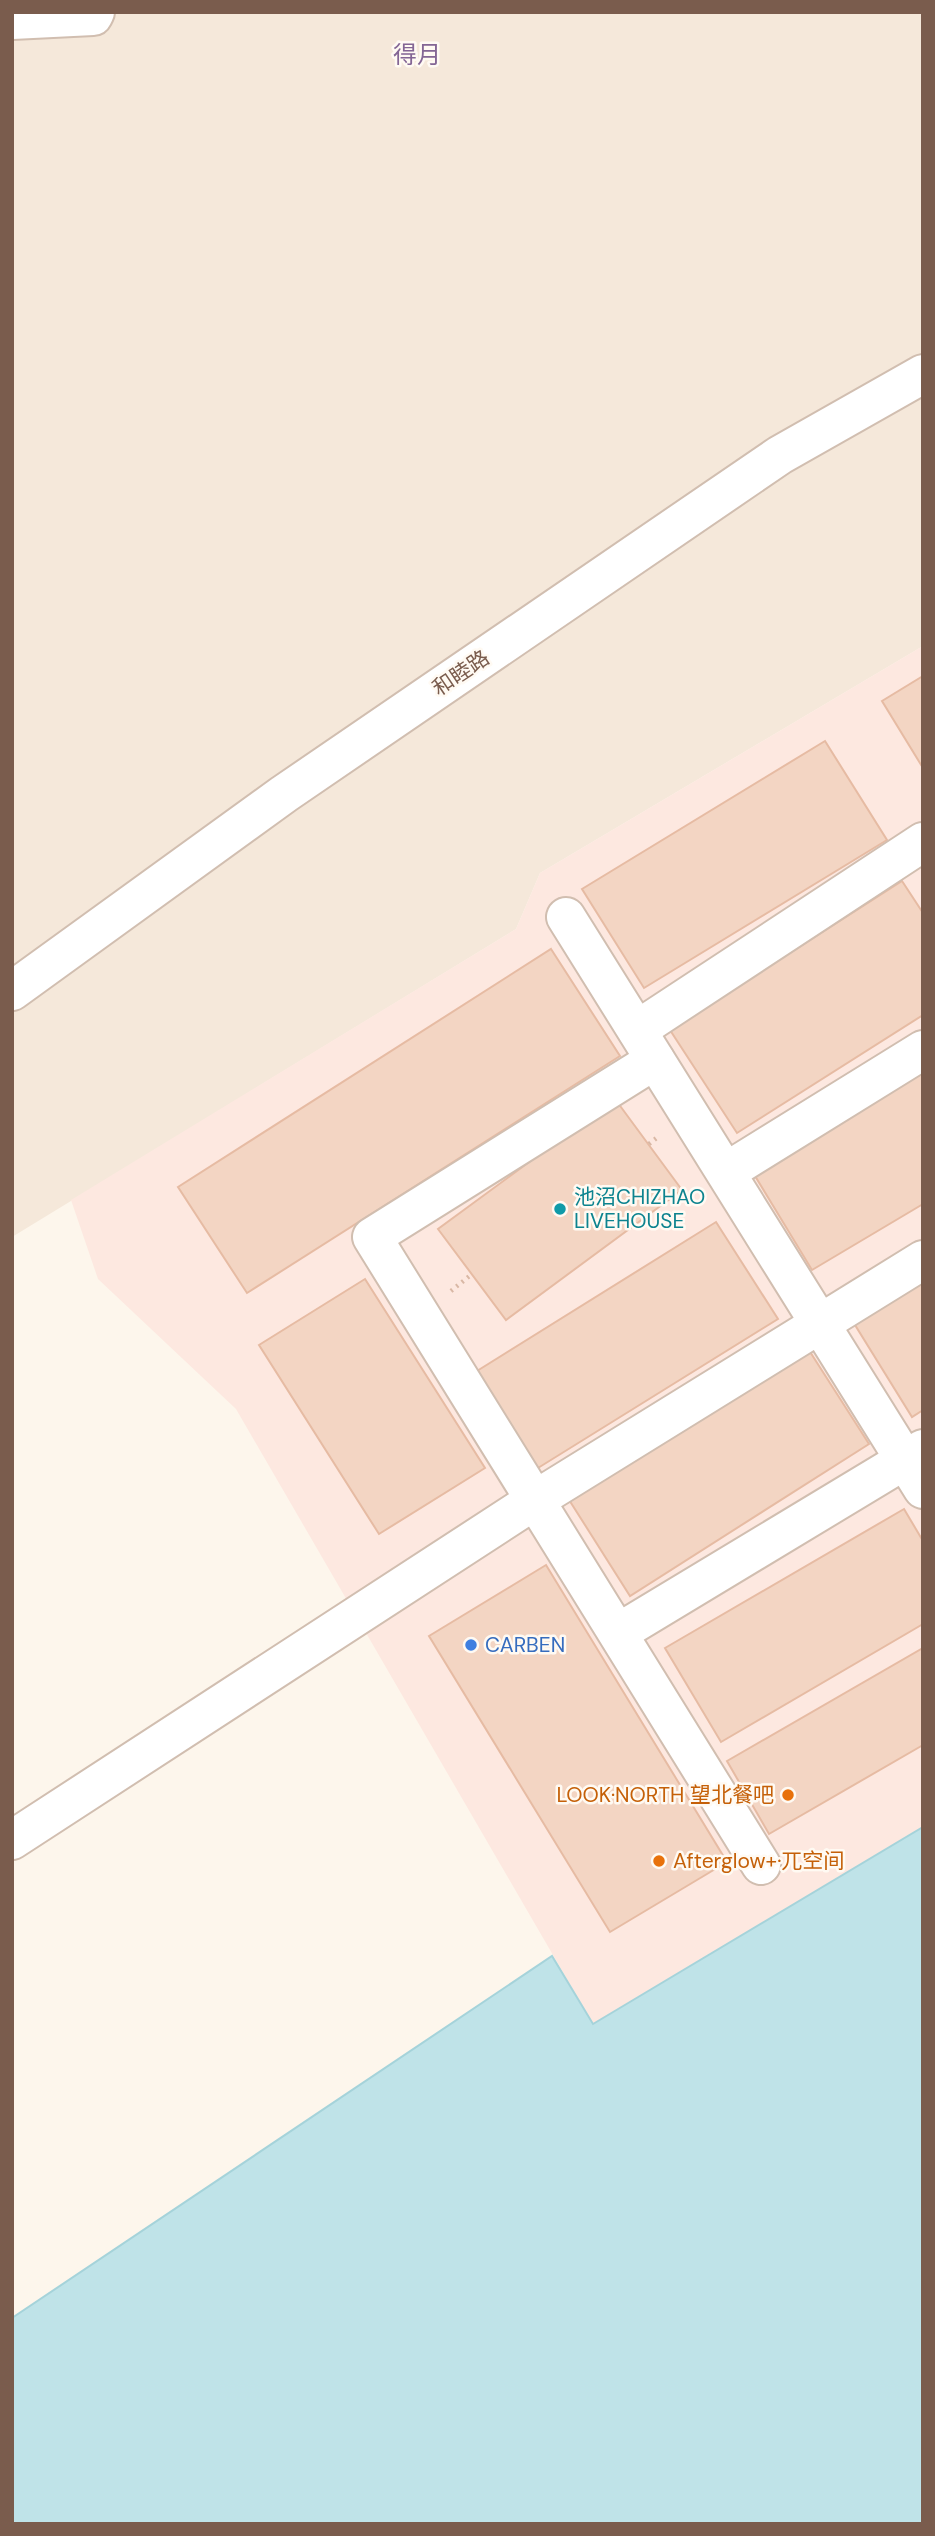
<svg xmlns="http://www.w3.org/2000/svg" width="935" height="2536" font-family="'DM Sans','Noto Sans SC',sans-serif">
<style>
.residential{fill:#f5e8da}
.commercial{fill:#fde8e0}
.water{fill:#bfe3e8;stroke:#a5d3da;stroke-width:2}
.building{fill:#f3d5c3;stroke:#e6bba3;stroke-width:2}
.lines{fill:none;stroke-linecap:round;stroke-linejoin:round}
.minor-casing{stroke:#d1beb0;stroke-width:42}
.path{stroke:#d9b8a5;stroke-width:4.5;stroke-dasharray:2 5;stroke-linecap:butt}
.minor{stroke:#fff;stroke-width:38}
.culture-dot{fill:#0f9aa8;stroke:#fffaf3;stroke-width:2.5}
.shop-dot{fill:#3f7fe0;stroke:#fffaf3;stroke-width:2.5}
.food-dot{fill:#e8710a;stroke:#fffaf3;stroke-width:2.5}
.labels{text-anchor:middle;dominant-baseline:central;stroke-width:5;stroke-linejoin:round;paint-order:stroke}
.street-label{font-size:21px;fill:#7a5c4d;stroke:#fffaf3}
.culture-label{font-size:21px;fill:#0d838f;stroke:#fffaf3;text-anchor:start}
.shop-label{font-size:21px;fill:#366cbe;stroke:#fffaf3;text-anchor:start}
.food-label{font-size:21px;fill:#c56008;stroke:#fffaf3;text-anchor:end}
.quarter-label{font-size:24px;fill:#846695;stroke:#fffaf3}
</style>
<rect width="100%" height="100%" fill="#fdf6ec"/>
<polygon class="residential" points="12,12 923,12 923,646 540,873 516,929 12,1237"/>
<polygon class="commercial" points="923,646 923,1827 593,2024 236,1409 98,1279 71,1200 516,929 540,873"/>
<polygon class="water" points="923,1827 923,2524 12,2524 12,2318 552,1956 593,2024"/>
<g class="building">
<polygon points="923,676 923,768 882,701"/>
<polygon points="825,741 887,840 644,988 582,889"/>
<polygon points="902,881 923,913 923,1015 737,1133 670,1030"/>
<polygon points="551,949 620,1056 247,1293 178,1187"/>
<polygon points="923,1068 923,1204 812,1270 752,1171"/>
<polygon points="615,1099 682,1190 506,1320 438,1229"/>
<polygon points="716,1222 778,1319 538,1468 477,1371"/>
<polygon points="923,1266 923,1410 912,1417 847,1312"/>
<polygon points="365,1279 485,1468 379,1534 259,1345"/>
<polygon points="805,1344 869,1444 630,1596 566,1495"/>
<polygon points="904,1509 923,1541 923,1624 721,1742 665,1648"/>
<polygon points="546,1565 727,1862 610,1932 429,1636"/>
<polygon points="923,1648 923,1745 769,1834 727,1761"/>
</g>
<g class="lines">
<g class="minor-casing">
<g id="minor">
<polyline points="12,20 93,16 95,12"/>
<polyline points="566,917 923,1489"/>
<polyline points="12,991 284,794 780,455 923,374"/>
<polyline points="637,1030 923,842"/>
<polyline points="655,1060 372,1237 761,1865"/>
<polyline points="726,1172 923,1050"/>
<polyline points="618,1633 923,1449"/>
<polyline points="12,1840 535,1500 923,1260"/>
</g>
</g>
<g class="path">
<polyline points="649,1144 659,1136"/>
<polyline points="451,1291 472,1274"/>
</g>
<use href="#minor" class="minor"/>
</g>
<circle class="culture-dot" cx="560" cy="1209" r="7"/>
<circle class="shop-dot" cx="471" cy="1645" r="7"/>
<g class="food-dot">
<circle cx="788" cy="1795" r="7"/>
<circle cx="659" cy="1861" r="7"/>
</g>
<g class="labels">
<g class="street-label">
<text transform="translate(461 673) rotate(-34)">和睦路</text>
</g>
<g class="culture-label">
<text x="574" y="1197">池沼CHIZHAO<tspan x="574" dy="24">LIVEHOUSE</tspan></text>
</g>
<g class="shop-label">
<text x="485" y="1645">CARBEN</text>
</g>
<g class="food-label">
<text x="774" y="1795">LOOK·NORTH 望北餐吧</text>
<text x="673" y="1861" text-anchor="start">Afterglow+·兀空间</text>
</g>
<g class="quarter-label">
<text x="417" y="54">得月</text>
</g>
</g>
<rect width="935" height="2536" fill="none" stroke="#7a5c4d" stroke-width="28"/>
</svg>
